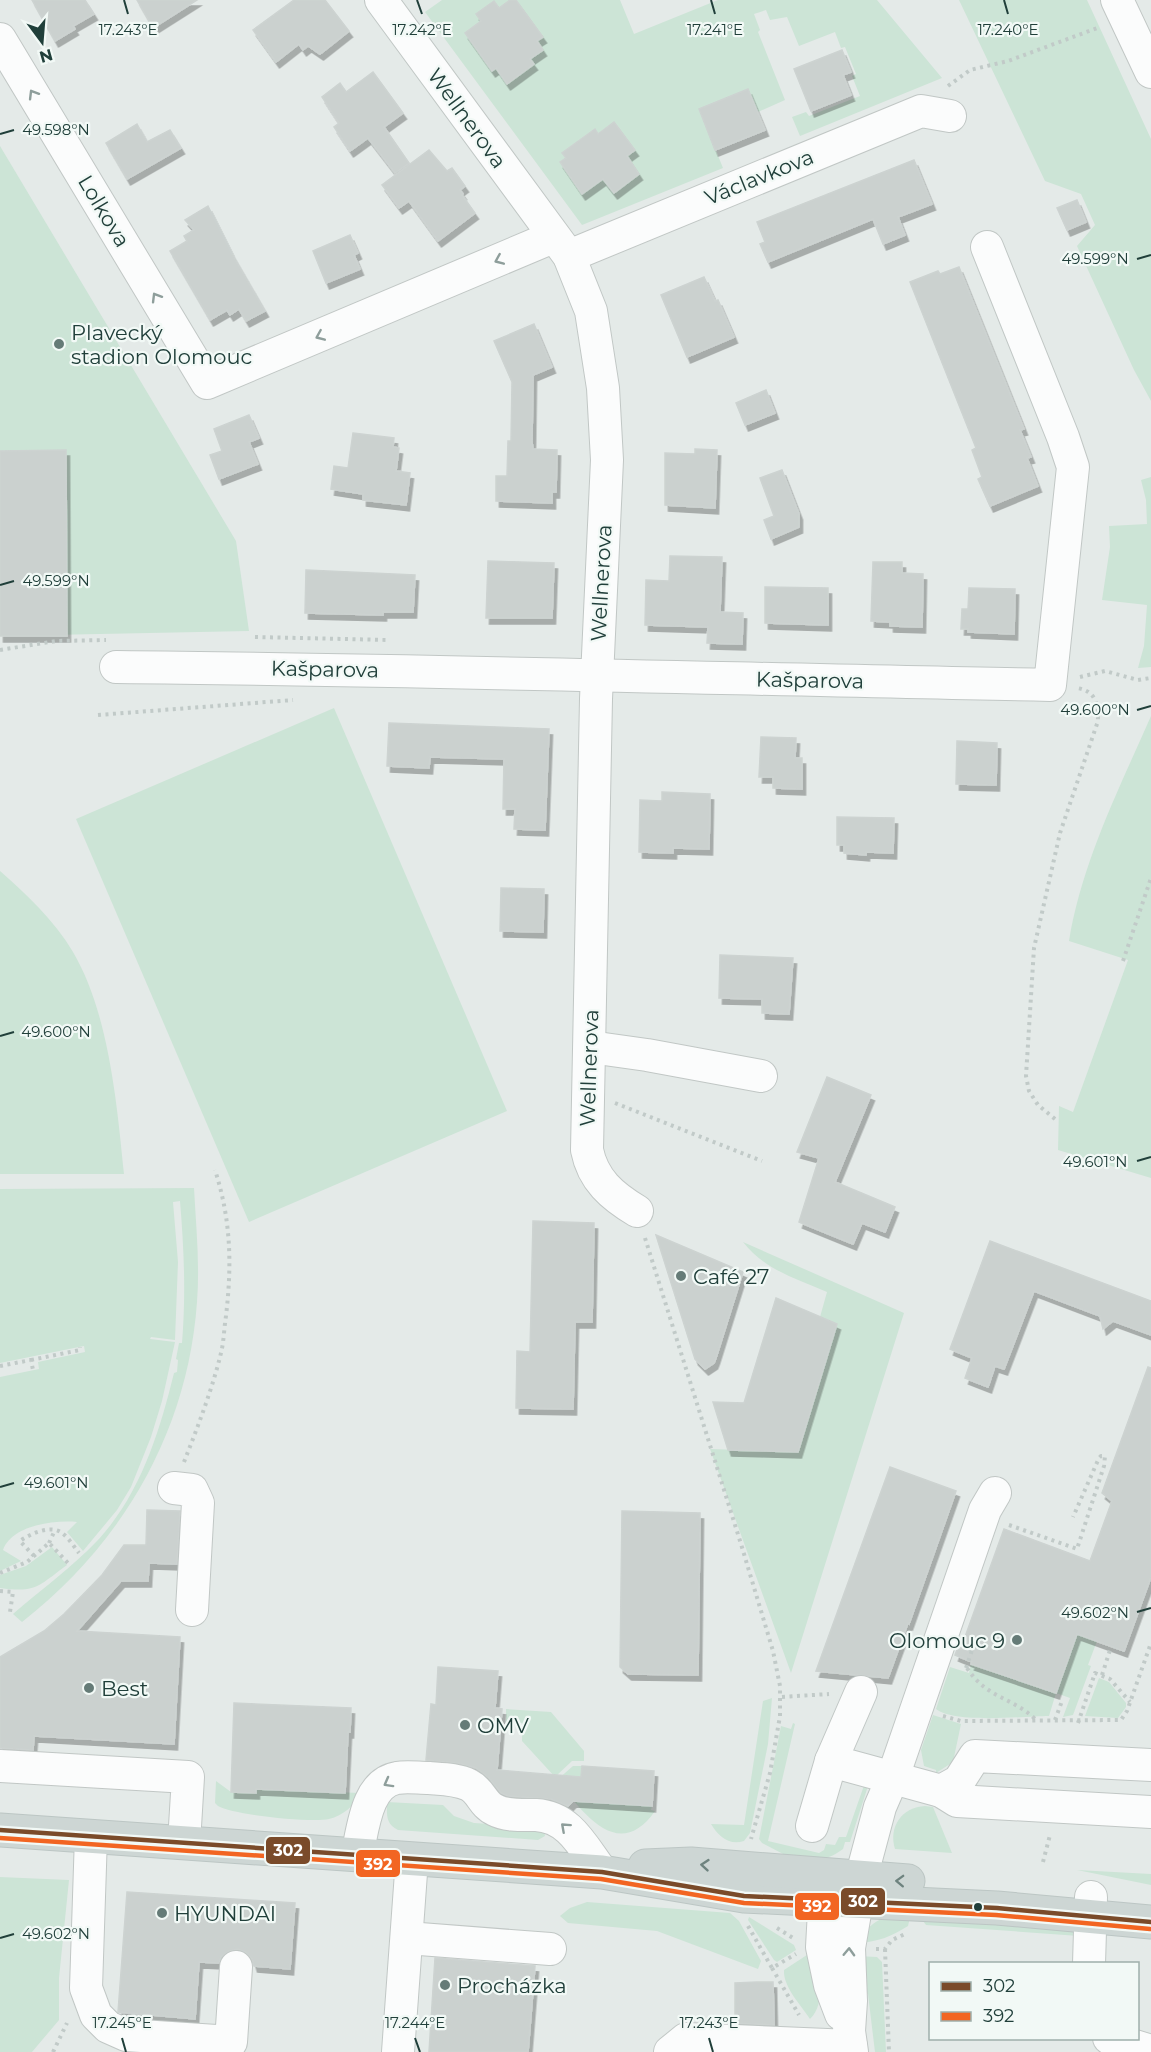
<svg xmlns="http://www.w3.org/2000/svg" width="1151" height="2052" font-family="Montserrat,sans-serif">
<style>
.green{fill:#cce4d6}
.building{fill:#cbd1cf;stroke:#cdd3d1;stroke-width:1.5;filter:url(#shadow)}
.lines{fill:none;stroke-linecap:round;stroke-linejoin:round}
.minor-casing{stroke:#c1c7c5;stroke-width:34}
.major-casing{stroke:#bcc6c4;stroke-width:35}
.path{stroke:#c1cac8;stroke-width:4;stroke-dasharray:3 4.5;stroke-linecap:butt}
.minor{stroke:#fbfcfc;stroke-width:32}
.major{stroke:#cdd6d4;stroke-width:33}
.bus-1-casing{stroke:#f2f9f6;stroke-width:9}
.bus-2-casing{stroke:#f2f9f6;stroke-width:9}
.bus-1{stroke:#7a4b2a;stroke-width:4.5}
.bus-2{stroke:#f26522;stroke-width:4.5}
.oneway{stroke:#8e9e9b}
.oneway2{stroke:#6e837f}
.ticks{fill:none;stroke:#203f3a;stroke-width:2}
.poi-dot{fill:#657b77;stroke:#f2f9f6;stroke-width:2}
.bus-dot{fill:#203f3a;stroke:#f2f9f6;stroke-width:2}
.labels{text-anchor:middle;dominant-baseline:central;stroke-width:4.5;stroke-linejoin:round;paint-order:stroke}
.street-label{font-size:21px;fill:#203f3a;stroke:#f2f9f6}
.poi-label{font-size:21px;fill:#203f3a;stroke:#f2f9f6;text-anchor:start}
.ticks-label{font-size:15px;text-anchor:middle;fill:#203f3a;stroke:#f2f9f6;stroke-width:4.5;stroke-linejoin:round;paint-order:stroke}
.line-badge{stroke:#f2f9f6;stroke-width:2}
.badge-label{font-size:16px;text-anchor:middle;font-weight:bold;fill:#fff}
</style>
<defs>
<filter id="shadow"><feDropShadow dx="3.5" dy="6" stdDeviation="0" flood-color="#0004"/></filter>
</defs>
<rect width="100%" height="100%" fill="#e4eae8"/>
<g class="green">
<polygon points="442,0 620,0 634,34 718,0 877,0 942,78 800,136 792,117 806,112 809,116 860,96 852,76 856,74 845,47 841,48 835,32 799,46 787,17 770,20 766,10 754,14 760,30 758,32 785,100 758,112 748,89 699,109 723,168 582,225 425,12"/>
<polygon points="959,0 1087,0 1151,139 1151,401 1134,370 1077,246 1095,225 1081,194 1045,181"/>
<polygon points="0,146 236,541 249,631 0,636"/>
<polygon points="1151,477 1151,667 1138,668 1144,646 1147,605 1102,600 1110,547 1109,526 1147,524 1146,500 1141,480"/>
<polygon points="334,708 507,1111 249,1222 76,819"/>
<path d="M1151,716V1178L1058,1150L1059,1106L1073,1112L1128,960L1069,941C1082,862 1119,789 1151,716Z"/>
<path d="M0,871C27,895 54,920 73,952C109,1013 117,1105 124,1174H0Z"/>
<path d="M194,1188C196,1226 200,1264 197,1302C188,1431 123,1543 22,1622L13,1614C37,1593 63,1574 86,1552C137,1505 158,1438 174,1373L177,1372L178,1360L176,1359L179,1343H182C186,1295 184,1249 180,1201L173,1202L178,1262L175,1340L151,1337L150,1339L175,1342L162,1401L151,1437L131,1487L117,1510L83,1551L67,1532L77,1522C54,1520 12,1525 3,1550L21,1561L0,1571V1377L39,1369L38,1362L85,1352L84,1346L0,1363V1189Z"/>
<path d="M743,1242L904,1313L791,1673L710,1449L798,1452L837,1324L820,1317L827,1292C795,1278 765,1270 743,1242Z"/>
<path d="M52,1547L67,1565C38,1586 37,1593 0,1588V1575L26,1566Z"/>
<path d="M1070,1632L1097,1641L1088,1665L1091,1666L1073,1715L1063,1717L1070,1698L1056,1693L1049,1716C1024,1716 955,1724 936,1709L950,1667L969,1673L971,1664L1056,1693L1072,1648Z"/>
<polygon points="1099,1678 1109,1682 1126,1703 1126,1707 1118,1718 1085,1716"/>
<path d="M772,1698L768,1744L750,1833L744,1841C729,1846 718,1836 711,1824L744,1825L763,1701Z"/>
<polygon points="506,1709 551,1712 584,1751 584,1761 572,1761 555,1777 522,1741 522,1723 506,1722"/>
<polygon points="933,1715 961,1724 953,1762 936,1773 936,1770 924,1766 921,1750"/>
<path d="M793,1723L795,1724L768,1841L819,1853L824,1850L826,1844L835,1845L839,1837H846L868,1774V1786L850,1842H845L843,1849C816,1869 809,1851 787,1856L762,1843L759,1839L781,1726L791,1729Z"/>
<path d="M573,1766H582L580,1802L652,1806L651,1810L655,1811C618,1864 582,1811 557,1780Z"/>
<path d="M216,1781L231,1792L256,1793V1789L360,1793C355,1805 343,1816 329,1819C312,1823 233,1815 218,1806L215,1803Z"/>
<path d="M387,1802L443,1805L454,1816L474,1823L538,1827L544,1830L545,1836L538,1840L398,1830C385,1824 387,1814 387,1802Z"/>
<path d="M925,1806L933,1807L952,1853L895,1849C888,1827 902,1807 925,1806Z"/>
<polygon points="1077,1870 1151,1874 1151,1885"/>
<polygon points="0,1877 69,1880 59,1978 59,2020 32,2052 0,2052"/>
<polygon points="587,1902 730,1913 739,1921 761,1961 758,1969 657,1931 568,1923 560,1916 570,1908"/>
<polygon points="924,1912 1071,1929 1079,1936 926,1925 923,1921"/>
<path d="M911,1913L908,1926C892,1936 878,1942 858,1943C871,1919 885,1915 911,1913Z"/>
<polygon points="749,1917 794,1945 796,1950 777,1962 774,1960 748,1920"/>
<path d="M813,1951C816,1972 828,2002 810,2019C801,2005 783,1987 784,1970Z"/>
<polygon points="857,1956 877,1957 882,1962 886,2052 875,2052 868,1994 861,1989"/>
</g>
<g class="building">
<polygon points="32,0 85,0 94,14 73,26 75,29 55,41"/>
<polygon points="137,0 197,0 153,28"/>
<polygon points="294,0 325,0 349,31 320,54 308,46 303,50 299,44 276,62 253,30"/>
<polygon points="510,0 516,0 543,37 537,41 543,50 530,59 534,64 507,84 496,68 492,71 465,33 481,21 476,14 494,1 499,8"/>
<polygon points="842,50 851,72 843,75 851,95 811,111 794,69"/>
<polygon points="373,72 403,113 384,127 409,163 395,173 368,138 350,151 334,127 339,123 322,97 340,83 346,92"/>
<polygon points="748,89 765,130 715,150 699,109"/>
<polygon points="614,122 635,150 627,156 639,174 614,193 603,179 582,194 560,162 566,158 562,153 595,129 598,134"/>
<polygon points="137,124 147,142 170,130 181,148 127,179 106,143"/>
<polygon points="429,150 447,171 452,168 465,186 460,190 463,194 462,195 475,213 438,241 409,201 399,208 382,185"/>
<polygon points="914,160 932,204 898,217 905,235 883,244 873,219 768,262 760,244 765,242 757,222"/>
<polygon points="1077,200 1086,222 1067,230 1057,208"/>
<polygon points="208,206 232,254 265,311 246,321 239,309 230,315 227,310 210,320 170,251 187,241 184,236 194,230 185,220"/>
<polygon points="350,235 358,253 354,255 360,269 326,283 313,251"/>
<polygon points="959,267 1024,429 1020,430 1031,457 1027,458 1038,486 990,506 978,479 982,477 972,450 976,448 910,282 938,271 940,274"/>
<polygon points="704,277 715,301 718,300 734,337 687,357 661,295"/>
<polygon points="534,324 552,367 533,375 532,442 533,449 557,450 556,492 552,492 552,503 496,501 496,476 507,476 508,441 511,441 512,382 494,341"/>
<polygon points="766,390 775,413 745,425 736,403"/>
<polygon points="249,415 259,438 249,442 258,464 219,479 210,455 222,451 214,429"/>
<polygon points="353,433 394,438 393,447 399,448 396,471 410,473 406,505 363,500 363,494 331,489 334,466 348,468"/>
<polygon points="695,449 717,450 715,508 665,505 665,453 695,454"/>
<polygon points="66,450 67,636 0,636 0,451"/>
<polygon points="782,470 799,514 799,527 771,539 764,520 774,516 760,478"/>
<polygon points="670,556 722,557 720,612 743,613 742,644 707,643 708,627 645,625 646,580 669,581"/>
<polygon points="488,561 554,563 552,618 486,618"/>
<polygon points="873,562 902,562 902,573 923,574 922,627 890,626 890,622 871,621"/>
<polygon points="306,570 415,575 413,612 383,612 383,615 305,613"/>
<polygon points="765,587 828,588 828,625 765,623"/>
<polygon points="969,588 1015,589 1014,634 968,632 968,629 961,629 962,609 968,609"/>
<polygon points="389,723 549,729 545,830 514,829 515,809 503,809 504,759 430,757 429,768 387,766"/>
<polygon points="761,737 796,738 795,758 802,758 802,789 773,788 773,777 759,777"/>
<polygon points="957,741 997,743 996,785 956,784"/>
<polygon points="662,792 710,794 709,849 673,848 673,853 639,852 640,800 662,801"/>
<polygon points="837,817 894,818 893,853 866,852 866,855 844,853 844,845 837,845"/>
<polygon points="501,888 544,889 543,932 500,931"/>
<polygon points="720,955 793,958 789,1014 762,1013 762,999 719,998"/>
<polygon points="827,1077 871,1095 835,1182 895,1207 885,1232 862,1223 853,1244 799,1222 819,1158 797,1152"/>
<polygon points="533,1221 594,1223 592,1322 575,1322 573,1409 516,1408 517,1351 530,1352"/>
<polygon points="656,1235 743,1272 716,1358 714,1363 705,1369 695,1359"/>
<polygon points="990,1241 1151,1301 1151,1335 1113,1321 1103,1329 1100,1316 1034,1291 1004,1369 995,1366 988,1387 965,1378 972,1358 950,1349"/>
<polygon points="776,1298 837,1324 798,1452 728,1450 713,1402 744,1403"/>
<polygon points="1148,1367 1151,1368 1151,1577 1124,1651 1077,1634 1056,1693 971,1664 972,1662 955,1655 962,1636 965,1637 1004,1529 1090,1561 1112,1501 1102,1493"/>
<polygon points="890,1467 956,1491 909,1624 908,1623 888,1678 816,1671"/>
<polygon points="147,1510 180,1511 177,1564 149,1563 148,1581 121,1581 77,1631 180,1637 174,1744 34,1736 33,1750 0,1748 0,1657 44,1631 64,1614 102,1575 124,1545 146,1545"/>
<polygon points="622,1511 700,1513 698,1675 628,1674 620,1667"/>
<polygon points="438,1667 498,1671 495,1708 502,1709 497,1770 581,1777 582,1766 654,1771 652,1806 573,1801 568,1806 551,1799 508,1796 501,1793 489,1778 476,1768 457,1763 426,1760 431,1704 436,1705"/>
<polygon points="234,1703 351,1708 350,1732 348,1732 345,1793 256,1789 256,1793 231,1792"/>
<polygon points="127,1892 295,1903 290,1969 254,1966 252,1959 245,1952 238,1949 229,1951 221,1957 219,1963 199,1962 195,2019 118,2012"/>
<polygon points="435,1958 535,1966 528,2052 429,2052"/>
<polygon points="757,1982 773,1982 774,2025 735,2023 735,1983"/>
</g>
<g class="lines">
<g class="minor-casing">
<g id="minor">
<path d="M381,0L569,256L591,311L603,388L607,460L596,699L587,1150C593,1180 612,1196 637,1211"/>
<polyline points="1117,0 1151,72"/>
<polyline points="0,39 207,383 553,237"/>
<polyline points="569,256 921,111 950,116"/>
<path d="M116,667C427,670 738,679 1050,685L1073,467L1063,437L987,247"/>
<polyline points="590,1047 647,1055 761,1076"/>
<polyline points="174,1488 192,1490 198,1503 192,1610"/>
<polyline points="861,1692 831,1761 941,1791 957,1801 1151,1812"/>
<polyline points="0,1766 188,1777 184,1843"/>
<polyline points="941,1791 959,1781 975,1756 1151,1765"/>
<polyline points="812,1826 831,1761"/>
<polyline points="91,1836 86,1988 96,2015 108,2027 126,2035 231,2042 236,1967"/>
<path d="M357,1855C363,1830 366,1783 397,1778C407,1776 418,1778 429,1778C442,1779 457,1779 469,1785C481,1791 483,1805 495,1810C506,1816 523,1815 536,1815C570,1817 583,1847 602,1872"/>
<polyline points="826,1875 822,1947 830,1985 841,2014"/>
<polyline points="407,1938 550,1949"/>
<polyline points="1089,1964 1091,1897"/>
<polyline points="1109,2038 1151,2051"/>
<polyline points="398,2052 412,1859"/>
<polyline points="670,2052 686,2039 851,2046"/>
<polyline points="852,2052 849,2031 851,2001 849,1948 861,1878 880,1807 893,1777 985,1510 995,1493"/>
</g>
</g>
<g class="major-casing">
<g id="major">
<polyline points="0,1830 602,1872 744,1896 997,1908 1151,1922"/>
<polyline points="645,1866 691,1864 908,1881"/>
</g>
</g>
<g class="path">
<polyline points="948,86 970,70 1008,61 1100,27"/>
<polyline points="255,637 388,640"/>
<polyline points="0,650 56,641 106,640"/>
<polyline points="1080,677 1105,671 1138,680 1151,678"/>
<polyline points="98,715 293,700"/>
<polyline points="1123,961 1151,878"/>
<polyline points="615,1103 762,1161"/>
<path d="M1055,1119L1038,1105L1029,1091L1026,1076L1034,948L1060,833L1098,721C1098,704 1096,691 1077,688"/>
<polyline points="645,1238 741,1544 773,1651 780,1686 780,1716 770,1773 751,1839"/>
<polyline points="31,1360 80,1350 80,1347"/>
<polyline points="0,1366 31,1360 33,1370"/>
<path d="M184,1462C198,1426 212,1390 221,1353C224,1341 224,1328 226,1316C232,1264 231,1220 215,1170"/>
<polyline points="1009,1525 1077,1549 1104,1466 1105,1456 1101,1456 1099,1458 1073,1517"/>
<polyline points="49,1543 55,1530"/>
<path d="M34,1556L20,1541C30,1534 51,1524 62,1533C69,1538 74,1547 79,1553"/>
<polyline points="0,1573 27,1562 49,1543 68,1563"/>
<polyline points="0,1591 13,1592 10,1612"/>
<polyline points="966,1668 974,1644"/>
<path d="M967,1668C986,1698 1012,1697 1035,1719"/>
<polyline points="1102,1675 1111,1647"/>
<polyline points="782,1697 829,1694"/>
<polyline points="943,1716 961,1721 1121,1720 1127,1711 1151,1643"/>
<polyline points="1055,1720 1062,1701"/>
<polyline points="1078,1723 1095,1673 1110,1679 1130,1702"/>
<polyline points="1043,1862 1050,1835"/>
<polyline points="748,1926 772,1968 796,1954"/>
<polyline points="777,1928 793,1938"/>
<polyline points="876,1949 885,1949 892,1940 905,1934"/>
<polyline points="885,1949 889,2052"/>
<polyline points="772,1968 799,2015"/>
<polyline points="53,2052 67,2023"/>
</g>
<use href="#minor" class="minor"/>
<use href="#major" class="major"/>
<g class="bus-1-casing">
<polyline id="bus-1" points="0,1830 602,1872 744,1896 997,1908 1151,1922"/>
</g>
<g class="bus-2-casing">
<polyline id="bus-2" points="0,1838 601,1879 744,1903 996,1915 1150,1929"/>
</g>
<use href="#bus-1" class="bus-1"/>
<use href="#bus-2" class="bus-2"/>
</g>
<defs><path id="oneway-chevron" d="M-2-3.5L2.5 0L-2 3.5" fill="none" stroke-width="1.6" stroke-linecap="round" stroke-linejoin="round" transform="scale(1.5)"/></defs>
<g class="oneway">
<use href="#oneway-chevron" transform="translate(33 94) rotate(-121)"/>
<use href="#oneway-chevron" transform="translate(499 260) rotate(157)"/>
<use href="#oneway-chevron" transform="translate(156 297) rotate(-121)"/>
<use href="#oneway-chevron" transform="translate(320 336) rotate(157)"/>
<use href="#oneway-chevron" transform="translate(388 1783) rotate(151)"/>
<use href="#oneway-chevron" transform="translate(565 1827) rotate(-138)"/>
<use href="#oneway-chevron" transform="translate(849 1952) rotate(-88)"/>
</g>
<g class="oneway2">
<use href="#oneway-chevron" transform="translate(705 1865) rotate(-175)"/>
<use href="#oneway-chevron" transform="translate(900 1881) rotate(-178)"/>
</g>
<path class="ticks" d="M124,0L128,14M417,0L422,14M711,0L715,14M1004,0L1008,14M0,134L14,130M1137,259L1151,255M0,585L14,581M1137,710L1151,706M0,1036L14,1032M1137,1161L1151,1157M0,1487L14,1483M1137,1612L1151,1608M0,1938L14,1934M122,2038L126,2052M415,2038L420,2052M709,2038L713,2052"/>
<g class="poi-dot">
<circle cx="59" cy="344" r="6"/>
<circle cx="681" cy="1276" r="6"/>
<circle cx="1017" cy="1640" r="6"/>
<circle cx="89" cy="1688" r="6"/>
<circle cx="465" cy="1725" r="6"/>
<circle cx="162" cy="1913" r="6"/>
<circle cx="445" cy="1985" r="6"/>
</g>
<circle class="bus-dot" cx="978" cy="1907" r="5"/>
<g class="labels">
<g class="street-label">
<text transform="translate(467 118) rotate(54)">Wellnerova</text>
<text transform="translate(759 177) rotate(-22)">Václavkova</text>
<text transform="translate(104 211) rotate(59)">Lolkova</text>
<text transform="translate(601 583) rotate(-87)">Wellnerova</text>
<text transform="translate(325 669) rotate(1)">Kašparova</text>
<text transform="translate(810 680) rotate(1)">Kašparova</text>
<text transform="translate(589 1068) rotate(-88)">Wellnerova</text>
</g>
<g class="poi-label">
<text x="71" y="332">Plavecký<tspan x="71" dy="24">stadion Olomouc</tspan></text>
<text x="693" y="1276">Café 27</text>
<text x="1005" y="1640" text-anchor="end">Olomouc 9</text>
<text x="101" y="1688">Best</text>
<text x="477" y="1725">OMV</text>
<text x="174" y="1913">HYUNDAI</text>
<text x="457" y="1985">Procházka</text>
</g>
</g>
<g class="ticks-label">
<text x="128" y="35">17.243°E</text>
<text x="422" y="35">17.242°E</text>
<text x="715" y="35">17.241°E</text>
<text x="1008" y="35">17.240°E</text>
<text x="56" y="135">49.598°N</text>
<text x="1095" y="264">49.599°N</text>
<text x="56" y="586">49.599°N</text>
<text x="1095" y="715">49.600°N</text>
<text x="56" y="1037">49.600°N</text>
<text x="1095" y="1167">49.601°N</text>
<text x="56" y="1488">49.601°N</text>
<text x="1095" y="1618">49.602°N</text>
<text x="56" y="1939">49.602°N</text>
<text x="122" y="2028">17.245°E</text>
<text x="415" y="2028">17.244°E</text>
<text x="709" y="2028">17.243°E</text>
</g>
<g class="line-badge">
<rect x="265" y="1836" width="46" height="29" rx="6" fill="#7a4b2a"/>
<rect x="355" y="1849" width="46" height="29" rx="6" fill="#f26522"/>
<rect x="840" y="1887" width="46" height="29" rx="6" fill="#7a4b2a"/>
<rect x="794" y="1892" width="46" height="29" rx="6" fill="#f26522"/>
</g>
<g class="badge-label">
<text x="288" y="1856">302</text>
<text x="378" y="1870">392</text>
<text x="863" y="1907">302</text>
<text x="817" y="1912">392</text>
</g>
<rect x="929" y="1962" width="210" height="78" fill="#f2f9f6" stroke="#9eafab" stroke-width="1.5"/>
<rect x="941" y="1982" width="30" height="9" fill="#7a4b2a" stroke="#9eafab" stroke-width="1.5"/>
<text x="983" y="1992" font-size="18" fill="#203f3a">302</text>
<rect x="941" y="2012" width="30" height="9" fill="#f26522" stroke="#9eafab" stroke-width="1.5"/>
<text x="983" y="2022" font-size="18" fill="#203f3a">392</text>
<g transform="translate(42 42) rotate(164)" stroke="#f2f9f6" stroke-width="4.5" paint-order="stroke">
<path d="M0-4.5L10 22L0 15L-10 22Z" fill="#203f3a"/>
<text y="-9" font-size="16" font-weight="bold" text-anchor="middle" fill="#203f3a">N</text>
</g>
</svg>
